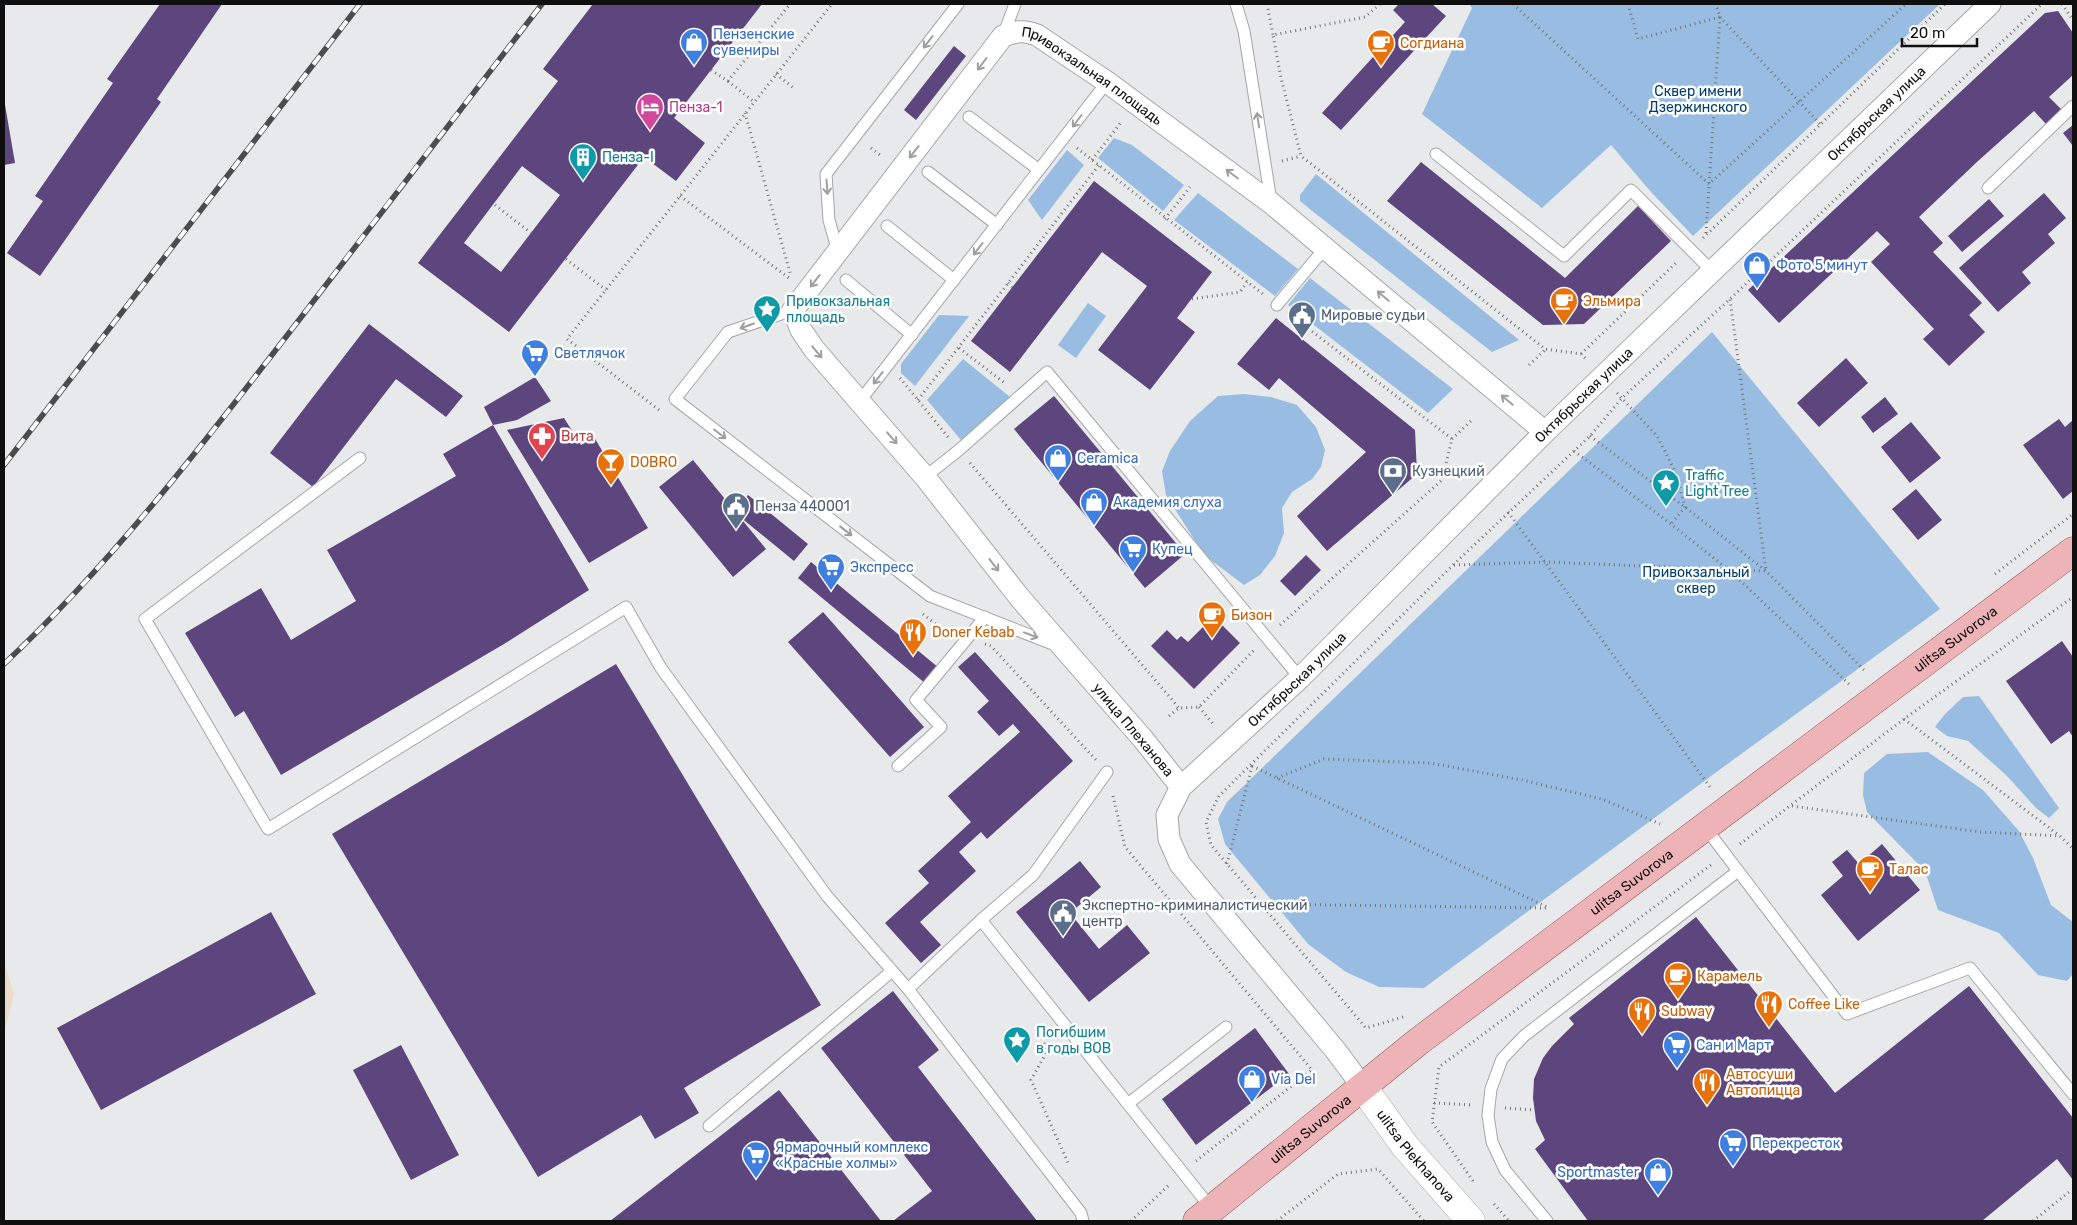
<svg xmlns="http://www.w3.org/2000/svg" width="2077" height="1225" font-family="Rubik,sans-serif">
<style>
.industrial{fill:#ebddca}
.green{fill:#99bde2}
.building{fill:#5c467d;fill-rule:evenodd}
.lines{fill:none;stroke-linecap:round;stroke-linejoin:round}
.lane-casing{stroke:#a5a6a7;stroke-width:13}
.street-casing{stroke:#a5a6a7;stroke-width:23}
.secondary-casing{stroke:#a5a6a7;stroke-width:29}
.primary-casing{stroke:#98595d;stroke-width:29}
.path{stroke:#747575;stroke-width:3;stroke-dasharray:1 4;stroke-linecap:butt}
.lane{stroke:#fff;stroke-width:11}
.street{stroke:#fff;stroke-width:21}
.secondary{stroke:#fff;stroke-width:28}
.primary{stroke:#eeb3b7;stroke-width:28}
.rail-casing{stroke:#4c4c4c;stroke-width:5.5}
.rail{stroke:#fff;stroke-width:4;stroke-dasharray:11;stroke-linecap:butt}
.oneway{stroke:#9f9f9f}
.labels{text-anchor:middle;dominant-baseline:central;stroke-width:5;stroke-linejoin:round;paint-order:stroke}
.shop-label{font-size:14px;fill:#366cbe;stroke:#fff;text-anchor:start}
.food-label{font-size:14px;fill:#c56008;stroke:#fff;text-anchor:start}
.street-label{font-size:14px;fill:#0f0f0f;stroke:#fff}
.park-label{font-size:14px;fill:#033e6c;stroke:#fff}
.hotel-label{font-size:14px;fill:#b23c85;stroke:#fff;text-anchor:start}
.culture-label{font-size:14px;fill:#0d838f;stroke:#fff;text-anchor:start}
.service-label{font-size:14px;fill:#4e5e75;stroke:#fff;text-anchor:start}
.health-label{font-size:14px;fill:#be3a42;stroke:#fff;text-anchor:start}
</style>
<rect width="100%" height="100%" fill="#e8e9ea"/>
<polygon class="industrial" points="4,962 14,994 4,1034"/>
<g class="green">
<polygon points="1469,4 1940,4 1693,236 1651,192 1611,145 1542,208 1422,114 1472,8"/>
<polygon points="1114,138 1132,145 1184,185 1163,211 1098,158"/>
<polygon points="1067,150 1084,165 1042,220 1028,200"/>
<polygon points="1316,174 1519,340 1492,352 1316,214 1300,201 1300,195"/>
<polygon points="1198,193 1298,269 1275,296 1174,220"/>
<polygon points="1310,278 1453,389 1428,413 1288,305"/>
<polygon points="1088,303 1106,316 1076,358 1058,345"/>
<polygon points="939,315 969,316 915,386 901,373 901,364"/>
<polygon points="1712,332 1940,609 1722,768 1424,988 1379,987 1346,972 1308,944 1225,844 1218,819 1227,802"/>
<polygon points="963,359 1010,397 962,441 927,400"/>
<polygon points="1244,394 1271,397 1297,405 1316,427 1325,450 1321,467 1312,479 1292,492 1282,508 1284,533 1275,556 1260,575 1244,585 1204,555 1166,495 1162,471 1170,451 1190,421 1218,396"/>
<polygon points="1979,696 2059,808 2049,818 2036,808 2007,776 1968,741 1947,736 1935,727 1945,714 1963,697"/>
<polygon points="1928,752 1983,790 2019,831 2033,858 2051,905 2073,922 2073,974 2067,981 2038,975 1999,933 1938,910 1925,871 1867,812 1863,795 1864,773 1887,754"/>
</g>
<g class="building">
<polygon points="160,4 222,4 157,99 161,102 40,276 7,253 43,201 35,196 113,83 107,79"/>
<path d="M593,4H762L674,118L705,143L676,181L644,157L509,332L418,263L558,81L543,69ZM522,166L560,195L501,272L464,243Z"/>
<polygon points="1399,4 1432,4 1446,16 1341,130 1322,113 1405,22 1393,10"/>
<polygon points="2058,11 2073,33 2073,75 2049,97 2062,110 2046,124 2034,111 1978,161 1919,217 1943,243 1933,252 1982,303 1969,315 1985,332 1949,366 1923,339 1934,329 1871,262 1890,244 1877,231 1779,323 1748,290 2045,13"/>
<polygon points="954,46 966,56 916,120 904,110"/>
<polygon points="4,99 15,163 4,165"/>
<polygon points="2073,125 2073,146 2063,133"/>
<polygon points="1421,162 1565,278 1638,206 1671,241 1584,324 1543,325 1387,201"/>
<polygon points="1094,181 1212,272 1177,318 1195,332 1150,390 1098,350 1147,286 1102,252 1010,372 971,341"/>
<polygon points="2044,193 2066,218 2048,234 2055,243 2022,272 2031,283 1998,312 1959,268"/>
<polygon points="1989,199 2004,216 1962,252 1948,236"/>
<polygon points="1276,318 1415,430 1417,474 1327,551 1297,516 1366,452 1279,378 1269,390 1237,364"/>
<polygon points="369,324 463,396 446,417 396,379 313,487 270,453"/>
<polygon points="1846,358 1868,383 1819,427 1797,403"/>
<polygon points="535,377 551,401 517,420 493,425 484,407"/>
<polygon points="1054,396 1185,554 1145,588 1014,429"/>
<polygon points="1885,397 1898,414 1873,433 1861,417"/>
<polygon points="564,418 581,445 594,437 648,528 589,563 507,430"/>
<polygon points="2059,419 2065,427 2073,420 2073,491 2063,499 2023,445"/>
<polygon points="1911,422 1941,458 1910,483 1881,447"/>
<polygon points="493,425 589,590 504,644 281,775 244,711 235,717 185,633 261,588 291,640 356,601 327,550 456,476 443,454"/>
<polygon points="693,460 766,549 733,577 659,487"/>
<polygon points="1916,489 1942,520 1918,540 1892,509"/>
<polygon points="748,495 808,544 794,561 734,512"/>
<polygon points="1306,555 1321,570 1295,596 1280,581"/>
<polygon points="811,562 939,668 926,684 798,578"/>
<polygon points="823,612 924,727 890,757 788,642"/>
<polygon points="1210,613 1240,643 1194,689 1151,646 1167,630 1177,640 1181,636 1188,642 1206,624 1202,621"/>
<polygon points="2062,641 2073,657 2073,737 2069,731 2051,744 2006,681"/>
<polygon points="975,652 1073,761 987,839 981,832 959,852 976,871 920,922 941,945 921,963 885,923 929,883 918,871 971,822 948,796 1020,732 1013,724 999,736 977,712 989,701 958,667"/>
<polygon points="616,664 821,1005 684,1088 699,1113 655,1139 641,1115 538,1177 332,834"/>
<polygon points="1882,844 1920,890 1858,941 1821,895 1843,876 1832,862 1847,850 1859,864"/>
<polygon points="1080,861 1101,887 1070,913 1099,949 1127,925 1150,953 1089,1002 1016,912"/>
<polygon points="271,912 316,994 101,1110 57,1028"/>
<polygon points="1696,917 1835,1093 1969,986 2073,1118 2073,1180 2057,1159 1982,1221 1588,1221 1535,1149 1545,1140 1536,1121 1533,1098 1534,1079 1543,1058 1552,1046 1574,1024 1569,1018"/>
<polygon points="893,991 939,1050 918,1067 1037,1221 893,1221 932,1191 821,1048"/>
<polygon points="1255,1028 1289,1074 1196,1145 1162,1099"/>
<polygon points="401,1045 459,1155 411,1180 353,1070"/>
<polygon points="779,1090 881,1221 610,1221 719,1137"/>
</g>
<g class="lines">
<g class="lane-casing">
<g id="lane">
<polyline points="1236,4 1244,31 1271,201"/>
<polyline points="1003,36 1015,4"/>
<polyline points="969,117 1039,170"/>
<polyline points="1436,154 1564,256 1631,190 1712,271"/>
<polyline points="928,172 997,225"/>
<polyline points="1988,188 2073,106"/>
<polyline points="887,226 954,280"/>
<polyline points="838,252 829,220 826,174 958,4"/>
<polyline points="846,280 912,335"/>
<polyline points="1277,305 1325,248"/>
<polyline points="793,310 728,332 675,399 930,596 1055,645"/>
<polyline points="860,401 1107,82"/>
<polyline points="360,458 145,619 268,829 626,607 661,668 827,896 908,989"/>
<polyline points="925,477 959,450 1047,372 1300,678"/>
<polyline points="898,766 941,727 916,700 985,617"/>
<polyline points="1704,826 1847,1014 1970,968 2073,1094"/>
<polyline points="981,920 1211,1208"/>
<polyline points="1129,1103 1226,1027"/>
<polyline points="709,1126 892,971"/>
<polyline points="1083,1221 1081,1213 908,989 981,920 1033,875 1107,772"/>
<polyline points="1547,1221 1505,1170 1492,1142 1488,1115 1491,1089 1502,1059 1524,1036 1738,871"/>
</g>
</g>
<g class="street-casing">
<g id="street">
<path id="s1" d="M1181,787L1143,739L1020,598L925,477L814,349L801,330L793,310L1003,36C1016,31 1024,30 1037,35L1107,82L1271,203L1545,432"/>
<path id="s2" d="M1362,1086L1336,1051L1180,864L1169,839L1167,815L1181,787L1300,678L1545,432L1990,4"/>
</g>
</g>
<g class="secondary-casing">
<g id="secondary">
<path id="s3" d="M1362,1086L1405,1146L1471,1221"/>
</g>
</g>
<g class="primary-casing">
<g id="primary">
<path id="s4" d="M1197,1221L1419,1041L2073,551"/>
</g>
</g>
<g class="path">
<polyline points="1267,4 1273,35"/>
<polyline points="1380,4 1365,17 1273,35 1281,78 1301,156 1545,349 1581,354 1587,360"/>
<polyline points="1513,4 1709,184 1906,4"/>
<polyline points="1628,4 1638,39 1720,17 1716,4"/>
<polyline points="2062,4 2073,20"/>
<polyline points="1720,17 1820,124"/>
<polyline points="711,70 728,81 790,4"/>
<polyline points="776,74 795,89"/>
<polyline points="728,81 754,102"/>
<polyline points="745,113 791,276"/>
<polyline points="871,148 880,155 882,152"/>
<polyline points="1077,148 1263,294"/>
<polyline points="1092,160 1122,121"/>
<polyline points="1282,161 1301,156"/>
<polyline points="680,196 789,278"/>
<polyline points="495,205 531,233"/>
<polyline points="1165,219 1190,187"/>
<polyline points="1706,233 1720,17"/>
<polyline points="1703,238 1945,4"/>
<polyline points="566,259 606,290"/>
<polyline points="1008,283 1012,287"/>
<polyline points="1192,299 1240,292 1247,282"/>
<polyline points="959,348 1006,384"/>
<polyline points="1581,354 1678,261"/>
<polyline points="1529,365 1545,350"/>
<polyline points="900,378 948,437"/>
<polyline points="1617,393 1657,436 1675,471 1685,507 1671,524"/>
<polyline points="918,400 1099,165"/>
<polyline points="659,410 567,339 832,4"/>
<polyline points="1590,436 1685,507 1766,571 1866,672"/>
<polyline points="1452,439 1473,419"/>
<polyline points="1574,451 1671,524 1730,571 1849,684"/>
<polyline points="970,463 1179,708"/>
<polyline points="1508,512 1710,787"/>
<polyline points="1454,565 1546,562 1766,571 1730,299"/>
<polyline points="1995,574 2073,514"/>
<polyline points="923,614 948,634"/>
<polyline points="1280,625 1442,480 1452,439 1292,316"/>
<polyline points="985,644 991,646 1096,760"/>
<polyline points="1199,707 1214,725"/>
<polyline points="1169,716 1179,708 1199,707 1254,650"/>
<polyline points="1904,719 2060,836 2073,849"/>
<polyline points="1252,766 1549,908"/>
<polyline points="1277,778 1324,759 1430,763 1522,780 1602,799 1660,824"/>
<polyline points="1113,796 1125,847 1312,1070 1196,1161"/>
<polyline points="1792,806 1980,832 2060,836"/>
<polyline points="1740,844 1904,719 2073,597"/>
<polyline points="1227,864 1252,766"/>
<polyline points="1260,904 1546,908"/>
<polyline points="1403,1017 1366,1028 1211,845 1206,822 1219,796 1453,565 1590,436 1622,398 1730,299 2042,4"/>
<polyline points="1043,1028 1045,1055 1031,1080 1069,1165"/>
<polyline points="1434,1103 1472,1105"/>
<polyline points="1505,1108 1535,1110"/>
<polyline points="1473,1181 1432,1122 1439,1067 1711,865"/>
<polyline points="1494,1204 1509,1221"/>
<polyline points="1131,1221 1170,1184"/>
<polyline points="1277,1221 1338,1174 1378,1169 1424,1221"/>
<polyline points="2033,1221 2069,1192"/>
</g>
<use href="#lane" class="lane"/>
<use href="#street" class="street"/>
<use href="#secondary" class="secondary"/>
<use href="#primary" class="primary"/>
<g class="rail-casing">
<g id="rail">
<polyline points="4,465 360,4"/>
<path d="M4,664C114,561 207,439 299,320C380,214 461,109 542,4"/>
</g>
</g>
<use href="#rail" class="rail"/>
</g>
<defs><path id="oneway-shaft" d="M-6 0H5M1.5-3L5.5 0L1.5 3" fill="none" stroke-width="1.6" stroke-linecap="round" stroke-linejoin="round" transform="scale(1.25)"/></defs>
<g class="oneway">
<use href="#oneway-shaft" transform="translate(928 42) rotate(128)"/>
<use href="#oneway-shaft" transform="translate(982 64) rotate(127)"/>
<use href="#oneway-shaft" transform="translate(1258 120) rotate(-99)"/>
<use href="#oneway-shaft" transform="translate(1077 121) rotate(127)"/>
<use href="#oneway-shaft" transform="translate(914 152) rotate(128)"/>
<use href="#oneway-shaft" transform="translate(1232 174) rotate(-143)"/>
<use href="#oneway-shaft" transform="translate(827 187) rotate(86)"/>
<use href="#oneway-shaft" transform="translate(978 249) rotate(128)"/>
<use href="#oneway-shaft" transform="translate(815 281) rotate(128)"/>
<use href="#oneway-shaft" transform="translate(1383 296) rotate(-140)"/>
<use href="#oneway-shaft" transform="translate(747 326) rotate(161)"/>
<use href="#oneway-shaft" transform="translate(817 352) rotate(50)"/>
<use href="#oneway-shaft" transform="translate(878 378) rotate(128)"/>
<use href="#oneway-shaft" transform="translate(1507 400) rotate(-140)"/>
<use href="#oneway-shaft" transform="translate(720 434) rotate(37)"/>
<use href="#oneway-shaft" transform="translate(892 438) rotate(49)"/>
<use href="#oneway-shaft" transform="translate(846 531) rotate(38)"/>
<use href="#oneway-shaft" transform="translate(994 565) rotate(52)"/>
<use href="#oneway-shaft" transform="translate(1031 635) rotate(21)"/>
</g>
<defs>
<g id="shop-pin" transform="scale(1.4375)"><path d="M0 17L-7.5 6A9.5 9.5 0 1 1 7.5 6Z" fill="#3f7fe0" stroke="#fff"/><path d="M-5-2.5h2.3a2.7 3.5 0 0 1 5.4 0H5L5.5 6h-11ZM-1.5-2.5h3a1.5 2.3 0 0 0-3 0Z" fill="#fff"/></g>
<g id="cafe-pin" transform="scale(1.4375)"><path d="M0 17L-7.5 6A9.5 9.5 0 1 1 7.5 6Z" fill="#e8710a" stroke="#fff"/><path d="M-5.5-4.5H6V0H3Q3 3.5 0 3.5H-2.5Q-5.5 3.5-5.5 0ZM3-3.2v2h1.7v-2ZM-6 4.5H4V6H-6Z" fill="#fff"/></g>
<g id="hotel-pin" transform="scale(1.4375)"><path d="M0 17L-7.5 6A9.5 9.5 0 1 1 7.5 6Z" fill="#d1479c" stroke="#fff"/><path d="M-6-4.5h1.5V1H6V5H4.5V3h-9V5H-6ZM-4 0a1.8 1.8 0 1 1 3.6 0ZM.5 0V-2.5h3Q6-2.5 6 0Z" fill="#fff"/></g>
<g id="building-pin" transform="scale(1.4375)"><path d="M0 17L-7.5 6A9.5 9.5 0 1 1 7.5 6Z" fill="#0f9aa8" stroke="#fff"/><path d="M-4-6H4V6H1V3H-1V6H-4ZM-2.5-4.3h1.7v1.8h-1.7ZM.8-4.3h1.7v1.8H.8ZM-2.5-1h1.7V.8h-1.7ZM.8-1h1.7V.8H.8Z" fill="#fff"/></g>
<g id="sight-pin" transform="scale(1.4375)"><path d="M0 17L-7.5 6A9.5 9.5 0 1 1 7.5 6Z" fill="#0f9aa8" stroke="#fff"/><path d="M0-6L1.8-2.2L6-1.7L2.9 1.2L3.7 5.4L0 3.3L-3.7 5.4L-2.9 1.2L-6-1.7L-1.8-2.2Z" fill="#fff"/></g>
<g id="civic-pin" transform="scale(1.4375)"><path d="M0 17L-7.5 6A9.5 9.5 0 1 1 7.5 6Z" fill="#5c6f8a" stroke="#fff"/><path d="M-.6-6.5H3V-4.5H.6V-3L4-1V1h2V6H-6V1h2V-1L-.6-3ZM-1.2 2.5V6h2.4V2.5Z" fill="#fff"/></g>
<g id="supermarket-pin" transform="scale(1.4375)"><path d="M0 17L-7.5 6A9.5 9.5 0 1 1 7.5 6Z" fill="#3f7fe0" stroke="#fff"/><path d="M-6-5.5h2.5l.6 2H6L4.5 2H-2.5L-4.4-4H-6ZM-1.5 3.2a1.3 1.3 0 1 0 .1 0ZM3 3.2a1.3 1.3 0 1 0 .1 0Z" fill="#fff"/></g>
<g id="pharmacy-pin" transform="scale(1.4375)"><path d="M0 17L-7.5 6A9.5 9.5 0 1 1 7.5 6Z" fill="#e0444e" stroke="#fff"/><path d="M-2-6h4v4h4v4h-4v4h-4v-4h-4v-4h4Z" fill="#fff"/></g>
<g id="bar-pin" transform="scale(1.4375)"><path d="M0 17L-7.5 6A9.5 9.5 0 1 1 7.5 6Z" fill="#e8710a" stroke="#fff"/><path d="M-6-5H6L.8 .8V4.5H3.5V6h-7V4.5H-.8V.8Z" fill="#fff"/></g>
<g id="bank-pin" transform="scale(1.4375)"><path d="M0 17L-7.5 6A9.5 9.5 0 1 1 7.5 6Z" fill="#5c6f8a" stroke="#fff"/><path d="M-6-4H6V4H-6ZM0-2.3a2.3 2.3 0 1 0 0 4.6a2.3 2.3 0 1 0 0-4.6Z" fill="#fff"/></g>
<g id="restaurant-pin" transform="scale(1.4375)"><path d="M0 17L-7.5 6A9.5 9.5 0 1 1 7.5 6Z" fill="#e8710a" stroke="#fff"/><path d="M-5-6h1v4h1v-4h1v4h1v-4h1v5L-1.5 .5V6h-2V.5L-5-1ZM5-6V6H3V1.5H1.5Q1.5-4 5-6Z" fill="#fff"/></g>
</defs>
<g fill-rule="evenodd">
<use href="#shop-pin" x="694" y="42"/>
<use href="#cafe-pin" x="1381" y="43"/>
<use href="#hotel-pin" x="650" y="107"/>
<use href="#building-pin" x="583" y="157"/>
<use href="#shop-pin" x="1757" y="265"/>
<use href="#cafe-pin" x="1564" y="301"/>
<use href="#sight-pin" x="767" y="309"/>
<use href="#civic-pin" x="1302" y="315"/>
<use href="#supermarket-pin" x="535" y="353"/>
<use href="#pharmacy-pin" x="542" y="436"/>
<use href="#shop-pin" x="1058" y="458"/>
<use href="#bar-pin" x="611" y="462"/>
<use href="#bank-pin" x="1393" y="471"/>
<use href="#sight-pin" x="1666" y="483"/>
<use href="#shop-pin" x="1094" y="502"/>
<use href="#civic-pin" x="736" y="506"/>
<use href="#supermarket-pin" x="1133" y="549"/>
<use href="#supermarket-pin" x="831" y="567"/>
<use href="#cafe-pin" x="1212" y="615"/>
<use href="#restaurant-pin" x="913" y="632"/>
<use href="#cafe-pin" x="1870" y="869"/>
<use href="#civic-pin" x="1063" y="913"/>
<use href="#cafe-pin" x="1678" y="976"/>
<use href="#restaurant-pin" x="1769" y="1004"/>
<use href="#restaurant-pin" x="1642" y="1011"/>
<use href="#sight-pin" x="1017" y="1040"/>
<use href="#supermarket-pin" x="1677" y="1045"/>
<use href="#shop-pin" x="1252" y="1079"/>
<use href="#restaurant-pin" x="1707" y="1082"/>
<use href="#supermarket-pin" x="1733" y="1143"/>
<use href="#supermarket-pin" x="756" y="1155"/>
<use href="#shop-pin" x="1658" y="1172"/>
</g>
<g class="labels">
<g class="shop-label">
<text x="713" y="34">Пензенские<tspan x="713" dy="16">сувениры</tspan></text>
<text x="1776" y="265">Фото 5 минут</text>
<text x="554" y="353">Светлячок</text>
<text x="1077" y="458">Ceramica</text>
<text x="1113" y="502">Академия слуха</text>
<text x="1152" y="549">Купец</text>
<text x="850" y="567">Экспресс</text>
<text x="1696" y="1045">Сан и Март</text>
<text x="1271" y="1079">Via Del</text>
<text x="1752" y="1143">Перекресток</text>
<text x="775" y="1147">Ярмарочный комплекс<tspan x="775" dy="16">«Красные холмы»</tspan></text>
<text x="1639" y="1172" text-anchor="end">Sportmaster</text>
</g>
<g class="food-label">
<text x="1400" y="43">Согдиана</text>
<text x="1583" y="301">Эльмира</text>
<text x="630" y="462">DOBRO</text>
<text x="1231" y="615">Бизон</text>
<text x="932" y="632">Doner Kebab</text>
<text x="1889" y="869">Талас</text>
<text x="1697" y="976">Карамель</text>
<text x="1788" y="1004">Coffee Like</text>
<text x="1661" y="1011">Subway</text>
<text x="1726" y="1074">Автосуши<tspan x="1726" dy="16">Автопицца</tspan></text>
</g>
<g class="street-label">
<text stroke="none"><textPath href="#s1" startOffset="1064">Привокзальная площадь</textPath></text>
<text stroke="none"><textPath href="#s2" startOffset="1338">Октябрьская улица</textPath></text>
<text stroke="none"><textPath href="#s2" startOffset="932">Октябрьская улица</textPath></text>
<text stroke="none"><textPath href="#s4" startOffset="956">ulitsa Suvorova</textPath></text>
<text stroke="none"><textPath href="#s2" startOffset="528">Октябрьская улица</textPath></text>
<text transform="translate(1133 730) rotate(50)">улица Плеханова</text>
<text stroke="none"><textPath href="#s4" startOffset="551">ulitsa Suvorova</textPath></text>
<text stroke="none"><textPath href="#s4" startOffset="146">ulitsa Suvorova</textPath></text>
<text stroke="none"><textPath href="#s3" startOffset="88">ulitsa Plekhanova</textPath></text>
</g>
<g class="park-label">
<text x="1698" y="91">Сквер имени<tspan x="1698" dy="16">Дзержинского</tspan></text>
<text x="1696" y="572">Привокзальный<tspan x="1696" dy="16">сквер</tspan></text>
</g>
<g class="hotel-label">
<text x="669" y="107">Пенза-1</text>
</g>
<g class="culture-label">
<text x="602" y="157">Пенза-I</text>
<text x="786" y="301">Привокзальная<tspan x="786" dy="16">площадь</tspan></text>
<text x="1685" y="475">Traffic<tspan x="1685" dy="16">Light Tree</tspan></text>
<text x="1036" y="1032">Погибшим<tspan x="1036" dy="16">в годы ВОВ</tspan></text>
</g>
<g class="service-label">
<text x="1321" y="315">Мировые судьи</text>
<text x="1412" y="471">Кузнецкий</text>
<text x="755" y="506">Пенза 440001</text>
<text x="1082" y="905">Экспертно-криминалистический<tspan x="1082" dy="16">центр</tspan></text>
</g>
<g class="health-label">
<text x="561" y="436">Вита</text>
</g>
</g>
<rect width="2077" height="1225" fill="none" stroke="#0f0f0f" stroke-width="10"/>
<path d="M1902 38v8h75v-8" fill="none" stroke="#0f0f0f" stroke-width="2.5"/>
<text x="1910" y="38" font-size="15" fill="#0f0f0f" stroke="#ffffff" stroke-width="4" paint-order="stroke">20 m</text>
</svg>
